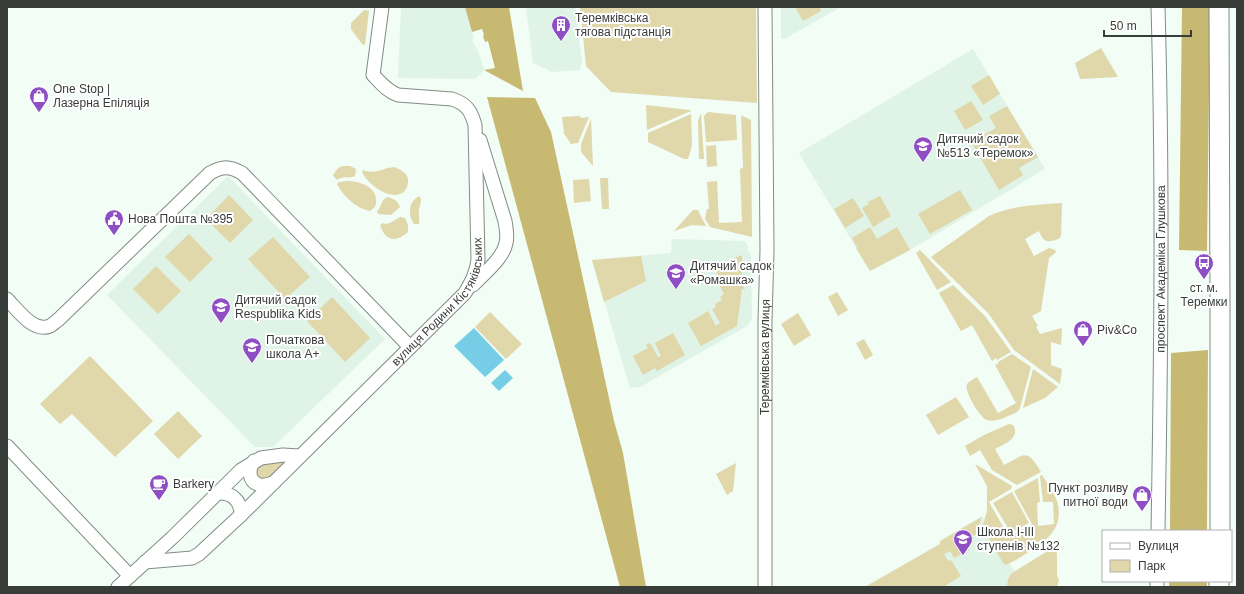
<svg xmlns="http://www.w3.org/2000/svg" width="1244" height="594" font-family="Helvetica,sans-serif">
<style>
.built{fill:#dff3e6}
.green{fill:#e0d7aa}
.forest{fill:#c7b972}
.water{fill:#75cee6}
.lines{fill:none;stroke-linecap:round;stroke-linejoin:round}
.minor-casing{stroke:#818c85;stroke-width:15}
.highway-casing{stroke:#818c85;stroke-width:21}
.minor{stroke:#fff;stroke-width:13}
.highway{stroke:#fff;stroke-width:19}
.labels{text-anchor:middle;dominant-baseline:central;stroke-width:4;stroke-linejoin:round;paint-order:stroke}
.poi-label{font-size:12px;fill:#393d3a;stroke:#fff;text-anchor:start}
.street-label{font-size:12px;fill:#393d3a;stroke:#fff}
</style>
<rect width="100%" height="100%" fill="#f1fdf5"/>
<g class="built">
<polygon points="401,7 465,7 474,39 472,39 474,45 475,45 477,50 478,50 484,70 475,79 398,78"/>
<polygon points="526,7 575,7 582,61 580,70 552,72 533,63"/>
<polygon points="781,7 841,7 784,39 781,39"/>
<polygon points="973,49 1045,169 910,250 870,271 799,153"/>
<polygon points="228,176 385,339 273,447 255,447 107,295"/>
<polygon points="672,239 745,241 748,246 748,252 751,253 752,319 747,326 640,387 630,388 592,260 671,253"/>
<polygon points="982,516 1012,568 1022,584 1022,587 865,587 940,544 940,541"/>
</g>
<g class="green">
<polygon points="580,7 756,7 757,103 611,92 586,66"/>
<polygon points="795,7 821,7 820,9 821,11 803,21"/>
<polygon points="364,10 369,11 365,45 362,44 351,29 351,23"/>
<polygon points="1101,48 1118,77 1080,79 1075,63"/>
<polygon points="989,75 1000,94 983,105 971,86"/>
<polygon points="971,101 983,120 965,130 954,111"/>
<polygon points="646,105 690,110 691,111 647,130"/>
<polygon points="1007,106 1038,157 1019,168 1023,175 999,190 971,142 996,128 989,116"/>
<polygon points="708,112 736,115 737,140 706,142 704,116"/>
<polygon points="701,113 704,159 699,159 698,121"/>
<polygon points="691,114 692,146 688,159 684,159 648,142 648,133"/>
<polygon points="741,115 751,120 752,237 710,227 705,219 707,209 709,209 707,182 717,181 719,223 742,222 740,169 743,168"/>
<polygon points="580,116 581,118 589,117 578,143 571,144 563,132 564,132 562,117"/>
<polygon points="591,119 593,166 581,152 581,144"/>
<polygon points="716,145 717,166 707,167 706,146"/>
<path d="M343,166H350L356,169L355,176C350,179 345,175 337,180L335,178L333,175L338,168Z"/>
<path d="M394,167C399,169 404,171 407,176C410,182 407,192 400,194C387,199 367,183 362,172L363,170C374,175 383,168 394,167Z"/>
<polygon points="600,178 608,178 609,209 602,209"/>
<polygon points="589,179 591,201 574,203 573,180"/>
<path d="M347,181C362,181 381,189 375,207L370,211C357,209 343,196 337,184L339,182Z"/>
<polygon points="960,190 972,210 930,234 918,214"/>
<polygon points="229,195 253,220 230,243 206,219"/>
<path d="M419,196L421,199C421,203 420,205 419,209C418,214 420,219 419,224H414C408,215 408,202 419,196Z"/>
<polygon points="880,196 891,216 873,227 862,208 869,204 868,202"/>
<path d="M388,197C394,199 398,201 400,207L391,215L378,214L377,211C382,208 380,199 388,197Z"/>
<polygon points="853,198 864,216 845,228 834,209"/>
<path d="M1062,203L1061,235L1060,238C1048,244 1043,242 1039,231L1025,239L1034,256L1049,248L1055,250L1056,252L1049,258L1041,311L1032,316L1038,326L1036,327L1040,334L1062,328L1061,345L1051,342V365L1062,369L1060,384L1014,350L988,313L931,257L989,216C1012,205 1037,205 1062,203Z"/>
<polygon points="693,210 698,210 706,226 692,225 674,231"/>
<path d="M400,217L405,218L408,225V232C396,243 385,241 380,225L383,223L385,224L390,223Z"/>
<polygon points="870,227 877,239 897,227 910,250 870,271 856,248 857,247 852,238"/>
<polygon points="189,234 213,259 190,282 165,257"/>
<polygon points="273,237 310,277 285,299 248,259"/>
<polygon points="920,250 951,282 937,290 916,253"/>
<polygon points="742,255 742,284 745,289 742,289 737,326 701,346 688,323 708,311 716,326 720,323 712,309 716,307 715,304 722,300 720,297 724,294 717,281 713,283 711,278 718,274 713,266"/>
<polygon points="641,256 646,281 604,302 592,260"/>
<polygon points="156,266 181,291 158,314 133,289"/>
<polygon points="953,285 985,316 1011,352 997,360 996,358 992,361 972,325 961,331 939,293"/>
<polygon points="837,292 848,310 838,316 828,297"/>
<polygon points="332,297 370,338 345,362 307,321"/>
<polygon points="490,312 522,344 506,359 475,327"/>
<polygon points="798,313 811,335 794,346 781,324"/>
<polygon points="673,333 685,355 657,371 655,368 643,375 633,356 648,348 646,345 650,343 658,357 661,356 655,343"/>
<polygon points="864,339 873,355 865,360 856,343"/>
<path d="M1012,354L1031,367L1020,408C1018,413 1012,414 1008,416C1002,419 994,422 987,420C980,418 964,391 967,384C969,381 974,379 977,377L998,413L1016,403L995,365L999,363L998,362Z"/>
<polygon points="90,356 153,421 115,457 72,414 60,424 40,404"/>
<polygon points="1033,369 1058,387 1045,398 1023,408"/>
<polygon points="956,397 969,417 938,435 926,415"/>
<polygon points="178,411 202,436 178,459 154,434"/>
<path d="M1009,424L1013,425C1021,438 1004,444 995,449L1004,465C1025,454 1027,448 1041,472L1017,485L992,470L980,450L970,456L965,446L984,435Z"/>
<polygon points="287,460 273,475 265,480 255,478 258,463"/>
<polygon points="736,463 733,491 727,495 716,474"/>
<path d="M975,464L1012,486L1011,489L989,502L1009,537L1032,524L1014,491L1038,478L1040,502L1037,503L1038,526L1054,524L1053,502H1043L1040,476L1042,475C1047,483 1057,496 1058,505C1063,529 1045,542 1027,553C1020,558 1012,562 1006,565L1003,563L984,530L981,531L987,511V486Z"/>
<polygon points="1012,492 1029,523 1011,533 993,503"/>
<polygon points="982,517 976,534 964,541 969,550 954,558 950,551 944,554 948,561 951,560 961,576 943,587 865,587 940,544 940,541"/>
<polygon points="1051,549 1054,550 1057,553 1057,576 1059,580 1057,587 1007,587 1008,579 1012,573"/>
</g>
<g class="forest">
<polygon points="465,7 509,7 523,91 484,70 495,68 488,41 485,42 483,36 484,35 482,29 472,32"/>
<polygon points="1182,7 1210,7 1207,251 1179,250"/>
<polygon points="487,97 535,98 551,132 614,421 623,453 646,587 620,587"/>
<polygon points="1208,350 1207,531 1170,531 1171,353"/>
<rect x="1169" y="581" width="38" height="6"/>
</g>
<g class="water">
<polygon points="474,328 504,360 485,377 454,346"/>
<polygon points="505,370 513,378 499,391 491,383"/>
</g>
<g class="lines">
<g class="minor-casing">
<g id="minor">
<path d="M473,285C484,273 503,259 506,243C508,235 506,228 505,221L480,140"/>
<path d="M7,299C17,309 33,333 50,326C52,325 55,322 58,320L210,173C223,166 229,166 242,173L410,347"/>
<polyline points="7,446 130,576"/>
<path d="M254,461C248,469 248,482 260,485C265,486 269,484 273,483"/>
<path d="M218,493C232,492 241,501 241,515"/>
<path id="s1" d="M1158,531C1161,356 1163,182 1158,7"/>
<path id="s2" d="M145,562L192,558L199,554L241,515L465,293C472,281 476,274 478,260L475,125C471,111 467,104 452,99L398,95C387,91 381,83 373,75L382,7"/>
<polyline points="118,587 173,537 241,470 261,458 283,455 299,456"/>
<path id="s3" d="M765,587V322L767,250L765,7"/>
<polyline points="1157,587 1157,581"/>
</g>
</g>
<g class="highway-casing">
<g id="highway">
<polyline points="1219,7 1220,304 1220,531"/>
<polyline points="1219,587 1219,581"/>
</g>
</g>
<use href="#minor" class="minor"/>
<use href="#highway" class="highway"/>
</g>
<defs>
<g id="building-pin" transform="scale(1)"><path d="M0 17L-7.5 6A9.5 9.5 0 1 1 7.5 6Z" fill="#8f4fc4" stroke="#fff"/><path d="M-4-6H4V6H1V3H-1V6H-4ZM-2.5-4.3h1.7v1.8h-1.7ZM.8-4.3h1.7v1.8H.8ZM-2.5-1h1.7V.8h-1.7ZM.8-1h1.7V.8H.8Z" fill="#fff"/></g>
<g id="shop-pin" transform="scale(1)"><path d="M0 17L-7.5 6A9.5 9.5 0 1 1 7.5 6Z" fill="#8f4fc4" stroke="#fff"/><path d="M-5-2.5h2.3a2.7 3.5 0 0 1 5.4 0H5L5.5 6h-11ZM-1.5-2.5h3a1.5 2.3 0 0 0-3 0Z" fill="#fff"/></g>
<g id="school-pin" transform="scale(1)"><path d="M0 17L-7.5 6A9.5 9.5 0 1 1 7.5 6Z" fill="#8f4fc4" stroke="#fff"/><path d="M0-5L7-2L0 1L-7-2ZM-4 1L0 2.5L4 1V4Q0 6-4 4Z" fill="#fff"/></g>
<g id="civic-pin" transform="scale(1)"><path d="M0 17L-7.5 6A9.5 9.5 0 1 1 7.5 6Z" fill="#8f4fc4" stroke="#fff"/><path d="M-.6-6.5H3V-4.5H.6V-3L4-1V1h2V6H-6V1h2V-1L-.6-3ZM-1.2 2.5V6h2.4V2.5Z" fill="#fff"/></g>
<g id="bus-pin" transform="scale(1)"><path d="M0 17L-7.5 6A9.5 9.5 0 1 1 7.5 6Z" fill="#8f4fc4" stroke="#fff"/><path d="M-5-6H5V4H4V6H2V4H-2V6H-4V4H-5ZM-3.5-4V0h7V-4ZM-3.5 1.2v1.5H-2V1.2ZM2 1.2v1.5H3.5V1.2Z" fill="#fff"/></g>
<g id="cafe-pin" transform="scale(1)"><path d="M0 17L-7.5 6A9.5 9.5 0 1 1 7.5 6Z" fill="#8f4fc4" stroke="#fff"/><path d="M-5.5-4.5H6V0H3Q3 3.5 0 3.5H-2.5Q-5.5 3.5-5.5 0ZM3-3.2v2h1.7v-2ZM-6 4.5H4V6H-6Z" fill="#fff"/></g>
</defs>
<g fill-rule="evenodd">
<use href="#building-pin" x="561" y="25"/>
<use href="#shop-pin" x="39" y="96"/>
<use href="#school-pin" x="923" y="146"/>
<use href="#civic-pin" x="114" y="219"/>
<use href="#bus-pin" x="1204" y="263"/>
<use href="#school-pin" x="676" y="273"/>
<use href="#school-pin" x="221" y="307"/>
<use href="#shop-pin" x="1083" y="330"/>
<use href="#school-pin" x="252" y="347"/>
<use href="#cafe-pin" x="159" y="484"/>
<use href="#shop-pin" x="1142" y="495"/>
<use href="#school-pin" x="963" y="539"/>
</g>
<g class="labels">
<g class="poi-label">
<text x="575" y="18">Теремківська<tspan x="575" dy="14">тягова підстанція</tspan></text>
<text x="53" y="89">One Stop |<tspan x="53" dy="14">Лазерна Епіляція</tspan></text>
<text x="937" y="139">Дитячий садок<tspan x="937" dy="14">№513 «Теремок»</tspan></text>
<text x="128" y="219">Нова Пошта №395</text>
<text x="690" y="266">Дитячий садок<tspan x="690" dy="14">«Ромашка»</tspan></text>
<text x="1204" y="288" text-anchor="middle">ст. м.<tspan x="1204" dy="14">Теремки</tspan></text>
<text x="235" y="300">Дитячий садок<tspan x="235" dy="14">Respublika Kids</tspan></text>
<text x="1097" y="330">Piv&amp;Co</text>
<text x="266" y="340">Початкова<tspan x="266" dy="14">школа А+</tspan></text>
<text x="173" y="484">Barkery</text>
<text x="1128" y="488" text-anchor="end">Пункт розливу<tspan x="1128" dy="14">питної води</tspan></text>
<text x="977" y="532">Школа І-ІІІ<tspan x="977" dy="14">ступенів №132</tspan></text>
</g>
<g class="street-label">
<text stroke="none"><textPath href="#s1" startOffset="262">проспект Академіка Глушкова</textPath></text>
<text stroke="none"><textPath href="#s2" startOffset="407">вулиця Родини Кістяківських</textPath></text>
<text stroke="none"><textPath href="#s3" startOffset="230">Теремківська вулиця</textPath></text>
</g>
</g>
<rect width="1244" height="594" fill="none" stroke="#393d3a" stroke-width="16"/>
<rect x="1102" y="530" width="130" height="52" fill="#ffffff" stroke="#b0b1b0"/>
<rect x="1110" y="543" width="20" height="6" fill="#ffffff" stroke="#b0b1b0"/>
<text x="1138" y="550" font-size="12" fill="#393d3a">Вулиця</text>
<rect x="1110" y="560" width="20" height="12" fill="#e0d7aa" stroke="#b0b1b0"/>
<text x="1138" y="570" font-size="12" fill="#393d3a">Парк</text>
<path d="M1104 30v6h87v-6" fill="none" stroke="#393d3a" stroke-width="2"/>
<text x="1110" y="30" font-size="12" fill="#393d3a" stroke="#ffffff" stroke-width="3" paint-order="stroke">50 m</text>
</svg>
